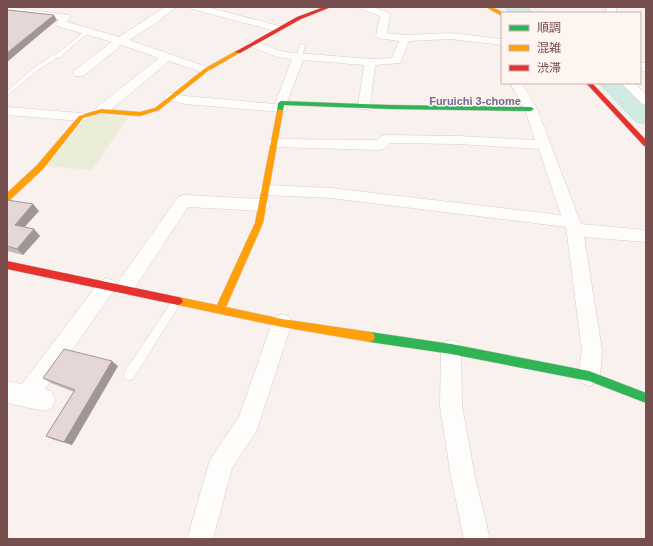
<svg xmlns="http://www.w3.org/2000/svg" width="653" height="546" font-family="Helvetica,'Noto Sans JP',sans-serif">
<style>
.green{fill:#ebedd9}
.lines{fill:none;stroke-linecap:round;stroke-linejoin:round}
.river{fill:#cfe9e3;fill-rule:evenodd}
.lane-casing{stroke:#d8cecc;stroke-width:1}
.street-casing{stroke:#d8cecc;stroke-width:1}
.fast-casing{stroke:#d9cecb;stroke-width:1}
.slow-casing{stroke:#d9cecb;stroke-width:1}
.jam-casing{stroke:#d9cecb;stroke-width:1}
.lane{fill:#fefdfc;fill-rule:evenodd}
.street{fill:#fefdfc;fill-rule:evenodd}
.fast{fill:#30b455;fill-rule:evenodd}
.slow{fill:#ff9f0a;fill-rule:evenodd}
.jam{fill:#e5322d;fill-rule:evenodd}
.wall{fill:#c4b9b7}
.shaded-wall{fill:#a09695}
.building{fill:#e4d7d5;stroke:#a09695}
.labels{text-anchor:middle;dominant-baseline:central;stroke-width:3;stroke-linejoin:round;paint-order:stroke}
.far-neighbourhood-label{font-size:11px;font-weight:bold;fill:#756691;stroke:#fef4f0}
</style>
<rect width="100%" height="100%" fill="#f8f1ee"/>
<polygon class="green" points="97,115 128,117 92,170 46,166 84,119"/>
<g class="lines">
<g class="river">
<polygon points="503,7 528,7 533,13 509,13"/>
<polygon points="598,83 626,83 646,102 646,125 636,123"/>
</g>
<g class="lane-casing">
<g id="lane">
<polygon points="87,29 90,31 89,32 60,57 56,58 35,72 7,96 7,91 31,70 53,55 57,54"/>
<polygon points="302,44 305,46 302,56 297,57 299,46"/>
<polygon points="177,297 180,298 182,301 180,304 133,379 129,380 125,379 124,375 125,371 174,298"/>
</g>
</g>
<g class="street-casing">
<g id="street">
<polygon points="7,7 69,15 70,17 67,22 119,37 165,7 176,7 156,23 129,40 210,68 212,70 210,72 206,74 169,61 106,114 96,114 94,111 96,108 159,58 122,45 83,76 75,76 73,73 75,70 112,42 57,26 56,24 59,19 7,13"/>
<polygon points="190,7 207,7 283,27 284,29 279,32 192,9"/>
<polygon points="359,7 373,7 389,13 390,15 387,33 405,35 451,33 502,39 502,45 451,39 409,41 400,63 375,65 370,106 369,109 359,109 358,106 364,65 303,60 286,105 287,108 286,111 281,112 185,104 167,100 165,97 167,94 171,93 185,96 275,104 292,59 278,57 249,46 248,44 249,42 253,41 284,52 370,59 392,58 399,41 377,38 376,36 380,16 361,9"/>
<rect x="606" y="7" width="10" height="6"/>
<polygon points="535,10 540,11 541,13 530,13"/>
<rect x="640" y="63" width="6" height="8"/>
<polygon points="510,83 522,83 537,109 581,224 646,230 646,242 584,237 602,350 600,376 596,383 589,386 582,383 578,376 582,350 566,227 331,198 266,195 261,194 258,190 261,186 266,185 331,188 561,215 539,149 458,144 390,143 385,148 380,150 274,147 269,146 267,143 269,140 274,139 377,140 382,136 387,135 458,136 535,140 525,109"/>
<polygon points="621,83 634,83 646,94 646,105 642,104"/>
<polygon points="7,107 81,113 86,114 88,117 86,120 81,121 7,115"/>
<polygon points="184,195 262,199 268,201 270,205 268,209 262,211 188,207 130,295 123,297 116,295 114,290 45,389 52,392 55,400 52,408 44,411 7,403 7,381 22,384 100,281 107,278 114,281 116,285 178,197"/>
<polygon points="282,314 289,317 292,323 256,432 232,468 213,539 187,539 209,463 213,455 239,417 272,323 275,317"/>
<polygon points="451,340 458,342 461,349 462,406 475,477 490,539 464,539 451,477 440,406 441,349 444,342"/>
</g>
</g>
<g class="fast-casing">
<g id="fast">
<polygon points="281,101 390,105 531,107 534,109 531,111 390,109 284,105 283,111 280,113 277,111 278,103"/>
<polygon points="370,332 451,344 589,371 646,393 646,403 589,381 451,354 370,342 366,340 365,337 366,334"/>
</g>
</g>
<g class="slow-casing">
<g id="slow">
<polygon points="486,7 492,7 504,13 502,13 502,16 500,15"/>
<polygon points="236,51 241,52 208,71 159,110 140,116 101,113 83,118 43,169 10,200 7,201 7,193 37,165 79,116 101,109 140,112 155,108 204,69"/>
<polygon points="280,109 283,111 263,223 226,307 282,319 370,332 374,334 375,337 374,340 370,342 282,327 178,305 175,304 173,301 175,298 178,297 217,305 255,223 277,111"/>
</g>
</g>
<g class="jam-casing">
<g id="jam">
<polygon points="324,7 331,7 301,19 240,53 235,52 297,17"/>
<polygon points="586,83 592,83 646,140 646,146 644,146"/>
<polygon points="7,261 178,297 181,298 183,301 181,304 178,305 7,269"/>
</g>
</g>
<use href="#lane" class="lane"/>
<use href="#street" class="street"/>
<use href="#fast" class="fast"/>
<use href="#slow" class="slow"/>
<use href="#jam" class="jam"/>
</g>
<g class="wall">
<polygon points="7,200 39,211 24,227 40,236 23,255 7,251"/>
<polygon points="118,366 72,445 54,440 46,436 74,392 51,383 43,378"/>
</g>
<g class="shaded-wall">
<polygon points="54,15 57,20 7,62 7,53"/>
<polygon points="33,204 39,211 21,231 15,225"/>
<polygon points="34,229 40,236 23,255 17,249"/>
<polygon points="112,361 118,366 72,445 64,442"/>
</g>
<g class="building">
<polygon points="9,10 54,15 7,53 7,11"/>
<polygon points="7,200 33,204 15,225 34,229 17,249 7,246"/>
<polygon points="64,349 112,361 64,442 46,436 75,390 43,378"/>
</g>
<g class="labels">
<g class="far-neighbourhood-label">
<text x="475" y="101">Furuichi 3-chome</text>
</g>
</g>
<rect width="653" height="546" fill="none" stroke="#764f4e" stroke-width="16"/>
<rect x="501" y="12" width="140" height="72" fill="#fef4f0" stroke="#c8b2af"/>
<rect x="509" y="25" width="20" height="6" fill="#30b455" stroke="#c8b2af"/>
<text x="537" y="32" font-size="12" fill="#764f4e">順調</text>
<rect x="509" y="45" width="20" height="6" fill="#ff9f0a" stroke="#c8b2af"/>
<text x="537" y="52" font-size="12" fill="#764f4e">混雑</text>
<rect x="509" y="65" width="20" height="6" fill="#e5322d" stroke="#c8b2af"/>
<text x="537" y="72" font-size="12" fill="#764f4e">渋滞</text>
</svg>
